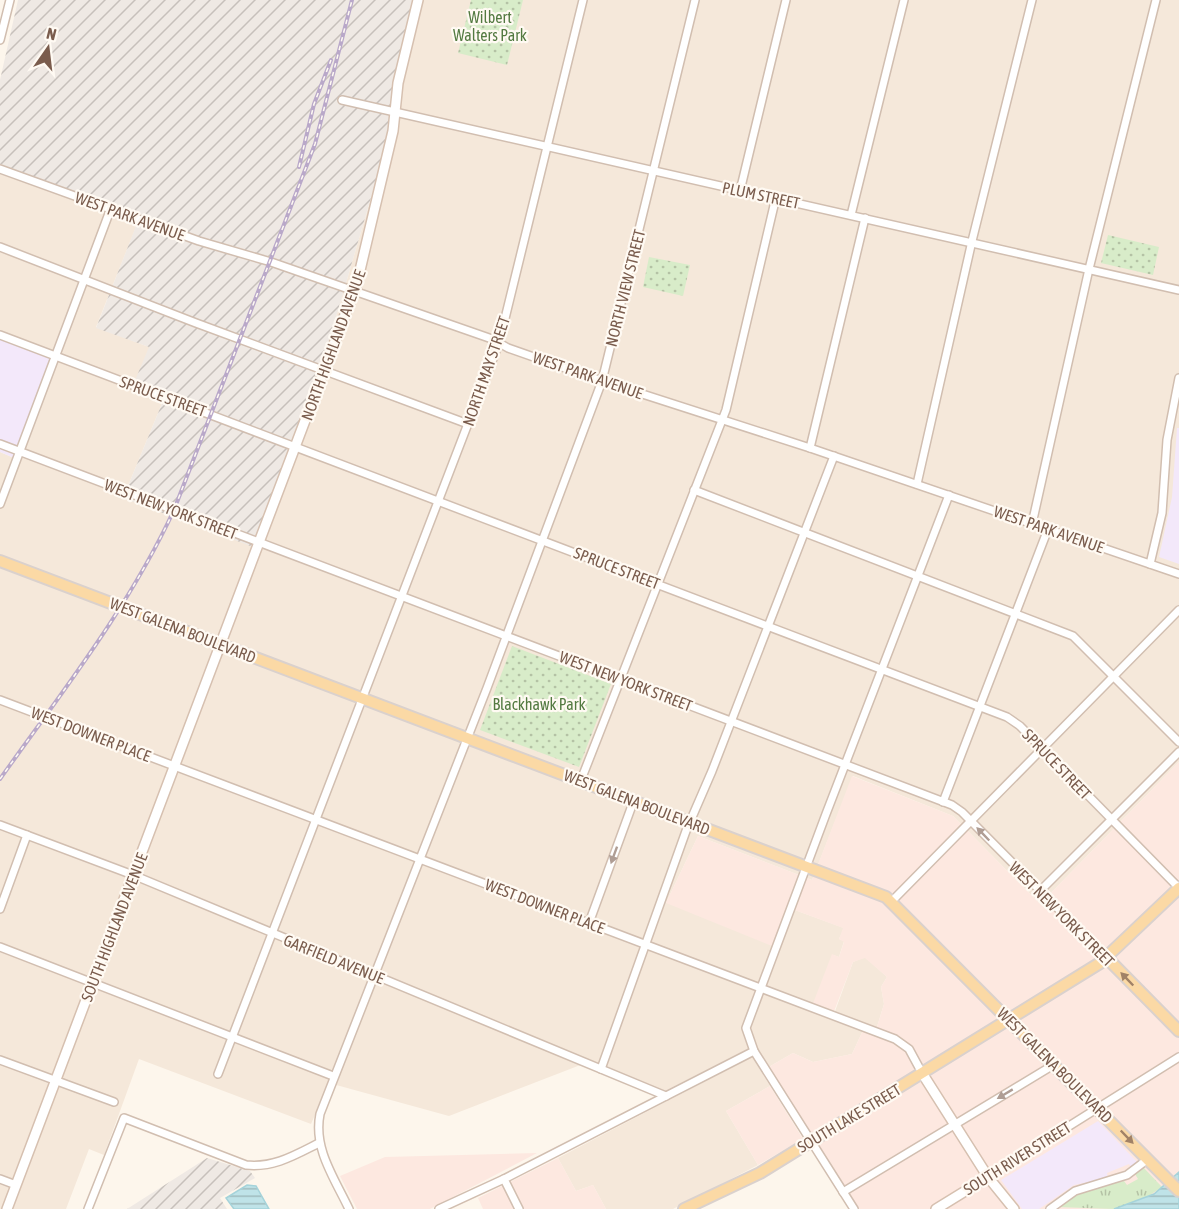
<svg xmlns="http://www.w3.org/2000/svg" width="1179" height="1209" font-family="'Asap Condensed',sans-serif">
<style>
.residential{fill:#f5e8da}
.commercial{fill:#fde8e0}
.industrial{fill:url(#industrial-furrows)}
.education{fill:#f3e8fa}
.grass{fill:url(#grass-tufts)}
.park{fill:url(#park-dots)}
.water{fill:url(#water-rules);stroke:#a5d3da;stroke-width:1.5}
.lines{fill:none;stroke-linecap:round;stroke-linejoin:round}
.street-casing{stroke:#d1beb0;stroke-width:10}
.secondary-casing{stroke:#d6c0b0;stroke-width:12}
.primary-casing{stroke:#dad1cd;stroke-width:14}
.street{stroke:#fff;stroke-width:7}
.secondary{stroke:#fff;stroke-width:9}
.primary{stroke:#fbd9a5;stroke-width:10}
.rail-casing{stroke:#b9a8c9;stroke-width:4}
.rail{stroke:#fffaf3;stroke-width:1.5;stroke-dasharray:4.5;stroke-linecap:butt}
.oneway{fill:#af9d94}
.oneway2{fill:#a18267}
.labels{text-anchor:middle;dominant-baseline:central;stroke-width:4.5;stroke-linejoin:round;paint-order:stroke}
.park-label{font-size:16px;fill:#537a41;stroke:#fffaf3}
.street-label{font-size:16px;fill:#7a5c4d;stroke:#fffaf3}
</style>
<defs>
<pattern id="industrial-furrows" width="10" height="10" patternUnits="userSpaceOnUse" patternTransform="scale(1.5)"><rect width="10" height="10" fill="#efe9e4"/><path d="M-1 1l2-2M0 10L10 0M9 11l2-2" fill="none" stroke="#c7c0bb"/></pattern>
<pattern id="grass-tufts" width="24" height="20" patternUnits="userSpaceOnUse" patternTransform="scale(1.5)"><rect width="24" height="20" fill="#d8ecc9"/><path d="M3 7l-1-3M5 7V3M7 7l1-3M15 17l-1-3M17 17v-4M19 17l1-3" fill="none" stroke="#b4c2a5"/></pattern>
<pattern id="park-dots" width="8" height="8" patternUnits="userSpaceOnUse" patternTransform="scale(1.5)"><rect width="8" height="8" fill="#d8ecc9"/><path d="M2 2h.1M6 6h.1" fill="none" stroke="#b4c2a5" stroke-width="1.8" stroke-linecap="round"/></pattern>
<pattern id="water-rules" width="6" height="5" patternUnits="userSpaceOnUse" patternTransform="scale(1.5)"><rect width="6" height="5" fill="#bfe3e8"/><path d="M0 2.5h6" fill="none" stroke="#a0bbbe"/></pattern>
</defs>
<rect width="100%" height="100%" fill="#fdf6ec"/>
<g class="residential">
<polygon points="419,0 1179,0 1179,762 1040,904 953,816 853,776 812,880 698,836 666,903 792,909 844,928 839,939 844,941 839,957 833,955 834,1014 853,962 865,957 887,977 881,987 884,1004 876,1030 865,1026 852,1054 813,1062 793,1053 767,1068 754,1046 657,1095 583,1064 449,1116 329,1083 311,1124 139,1059 104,1155 89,1149 66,1209 0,1209 0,452 14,458 50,359 0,339 0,174 138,222 96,327 149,347 163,401 123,498 319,375 392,126"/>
<polygon points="752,1057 770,1086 726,1111 758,1165 673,1209 606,1209 593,1185 576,1191 558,1158"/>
</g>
<g class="commercial">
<polygon points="1179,762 1179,1172 1154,1194 1114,1209 853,1209 767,1068 793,1053 813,1062 852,1054 865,1026 876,1030 884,1004 881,987 887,977 865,958 853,962 833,1014 812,1006 832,954 839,957 844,942 839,939 843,928 792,909 777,948 666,903 698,836 812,880 852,776 953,816 1040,904"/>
<polygon points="770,1086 803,1139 758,1165 726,1111"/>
<polygon points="537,1153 430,1209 357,1209 340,1176 385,1157"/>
<polygon points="558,1158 576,1191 593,1185 606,1209 483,1209 478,1198"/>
</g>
<g class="industrial">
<polygon points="18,0 419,0 392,126 319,375 253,547 123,498 163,401 131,390 149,347 96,328 140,216 0,164 0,80"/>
<polygon points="207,1158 250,1171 255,1178 220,1198 227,1209 127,1209"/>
</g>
<g class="education">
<polygon points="0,339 50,358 14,458 0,452"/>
<polygon points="1177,428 1179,428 1179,564 1159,557 1172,497"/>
<polygon points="1098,1121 1137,1162 1132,1168 1129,1164 1107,1173 1108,1178 1074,1185 1039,1209 1022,1209 1001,1180"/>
</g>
<polygon class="grass" points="1143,1167 1162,1187 1147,1197 1114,1209 1056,1207 1082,1192 1124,1181 1127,1185 1138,1179 1135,1174"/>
<g class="park">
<polygon points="471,0 523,0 507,65 458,53"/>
<polygon points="1108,235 1159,247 1153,275 1101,263"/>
<polygon points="649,257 690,265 683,296 643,287"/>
<polygon points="512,646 611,684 579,767 480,730"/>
</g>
<g class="water">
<polygon points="1179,1172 1179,1209 1114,1209 1154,1194"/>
<polygon points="247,1185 256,1186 269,1209 234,1209 226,1198"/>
</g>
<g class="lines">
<g class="street-casing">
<g id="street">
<polyline points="0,40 10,0"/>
<polyline points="342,100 1179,290"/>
<polyline points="0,169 199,241 271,262 492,339 508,348 602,381 810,448 1179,574"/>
<polyline points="740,191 786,0"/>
<polyline points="851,215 904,0"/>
<polyline points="0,247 196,323 468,424"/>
<polyline points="0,335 1007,717 1020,726 1179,888"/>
<polyline points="0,444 952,805 962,812 1106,957"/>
<polyline points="810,448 865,218"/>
<polyline points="917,484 972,241 1032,0"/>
<polyline points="694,490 1073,636 1179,742"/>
<polyline points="0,504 111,208"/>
<polyline points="1032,524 1089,269 1156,0"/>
<polyline points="1150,564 1162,513 1167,440 1179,378"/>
<polyline points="0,700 895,1039 909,1049 922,1073"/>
<polyline points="581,780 726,410 776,197"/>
<polyline points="943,802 1048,529"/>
<polyline points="0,825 133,875 666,1096"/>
<polyline points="1040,891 1179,752"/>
<polyline points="892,901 1179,610"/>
<polyline points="0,909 27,835"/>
<polyline points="589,923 634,800"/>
<polyline points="0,947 333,1076"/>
<polyline points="0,1060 114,1102"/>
<polyline points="601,1069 686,831 712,771 834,456"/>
<polyline points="218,1074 499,343 583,0"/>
<polyline points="988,1177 1179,1057"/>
<polyline points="0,1179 16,1185"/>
<polyline points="504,1179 519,1209"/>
<polyline points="843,1192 1055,1064"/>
<path d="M88,1209L124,1118L246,1165C274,1168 295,1155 319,1143"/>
<path d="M349,1209C335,1179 313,1149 320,1114L487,688L602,381L695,0"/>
<polyline points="439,1209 504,1179 754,1051"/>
<polyline points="854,1209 754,1051 746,1028 826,814 949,495"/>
<polyline points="1050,1209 1075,1191 1127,1175 1148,1159"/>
</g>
</g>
<g class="secondary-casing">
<g id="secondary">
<polyline points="922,1073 988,1177 1014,1209"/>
<polyline points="7,1209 357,283 393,131 398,83 418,0"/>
<polyline points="936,1209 988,1177"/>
</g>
</g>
<g class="primary-casing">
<g id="primary">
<polyline points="0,561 886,897 1179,1191"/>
<polyline points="1106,957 1179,1031"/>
<polyline points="684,1209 760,1173 1100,963 1179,888"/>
</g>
</g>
<use href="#street" class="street"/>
<use href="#secondary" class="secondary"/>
<use href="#primary" class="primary"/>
<g class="rail-casing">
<g id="rail">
<polyline points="299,167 314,104 331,60"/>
<path d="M0,779C62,692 129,607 174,510L315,144L352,0"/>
</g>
</g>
<use href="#rail" class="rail"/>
</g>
<defs><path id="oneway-solid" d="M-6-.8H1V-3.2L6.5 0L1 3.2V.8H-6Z" transform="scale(1.5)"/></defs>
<g class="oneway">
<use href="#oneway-solid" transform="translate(983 834) rotate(-134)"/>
<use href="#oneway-solid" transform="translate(614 855) rotate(110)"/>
<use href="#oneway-solid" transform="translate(1005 1094) rotate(149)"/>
</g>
<g class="oneway2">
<use href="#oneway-solid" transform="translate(1127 979) rotate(-134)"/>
<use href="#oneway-solid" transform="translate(1127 1137) rotate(46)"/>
</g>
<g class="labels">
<g class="park-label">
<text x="490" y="17">Wilbert<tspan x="490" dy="18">Walters Park</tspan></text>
<text x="539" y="704">Blackhawk Park</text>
</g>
<g class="street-label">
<text transform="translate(761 195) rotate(12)">PLUM STREET</text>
<text transform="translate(130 216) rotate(20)">WEST PARK AVENUE</text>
<text transform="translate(625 288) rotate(-76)">NORTH VIEW STREET</text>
<text transform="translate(333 345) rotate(-70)">NORTH HIGHLAND AVENUE</text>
<text transform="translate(486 371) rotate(-71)">NORTH MAY STREET</text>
<text transform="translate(588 375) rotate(19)">WEST PARK AVENUE</text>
<text transform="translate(163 396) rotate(20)">SPRUCE STREET</text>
<text transform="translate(171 509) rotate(21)">WEST NEW YORK STREET</text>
<text transform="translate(1049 529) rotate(19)">WEST PARK AVENUE</text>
<text transform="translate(617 568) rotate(21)">SPRUCE STREET</text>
<text transform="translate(183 630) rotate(21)">WEST GALENA BOULEVARD</text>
<text transform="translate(626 681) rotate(21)">WEST NEW YORK STREET</text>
<text transform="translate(91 734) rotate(21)">WEST DOWNER PLACE</text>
<text transform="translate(1057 764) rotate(46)">SPRUCE STREET</text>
<text transform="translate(637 802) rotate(21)">WEST GALENA BOULEVARD</text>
<text transform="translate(545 906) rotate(21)">WEST DOWNER PLACE</text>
<text transform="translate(1062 914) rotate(45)">WEST NEW YORK STREET</text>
<text transform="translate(114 927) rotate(-69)">SOUTH HIGHLAND AVENUE</text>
<text transform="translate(334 959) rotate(22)">GARFIELD AVENUE</text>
<text transform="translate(1055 1065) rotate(45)">WEST GALENA BOULEVARD</text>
<text transform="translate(849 1118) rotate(-31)">SOUTH LAKE STREET</text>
<text transform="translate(1017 1158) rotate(-32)">SOUTH RIVER STREET</text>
</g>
</g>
<g transform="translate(48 48) rotate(14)" stroke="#fffaf3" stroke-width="4.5" paint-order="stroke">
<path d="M0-4.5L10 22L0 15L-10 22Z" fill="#7a5c4d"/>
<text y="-9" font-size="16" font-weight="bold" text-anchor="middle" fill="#7a5c4d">N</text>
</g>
</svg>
